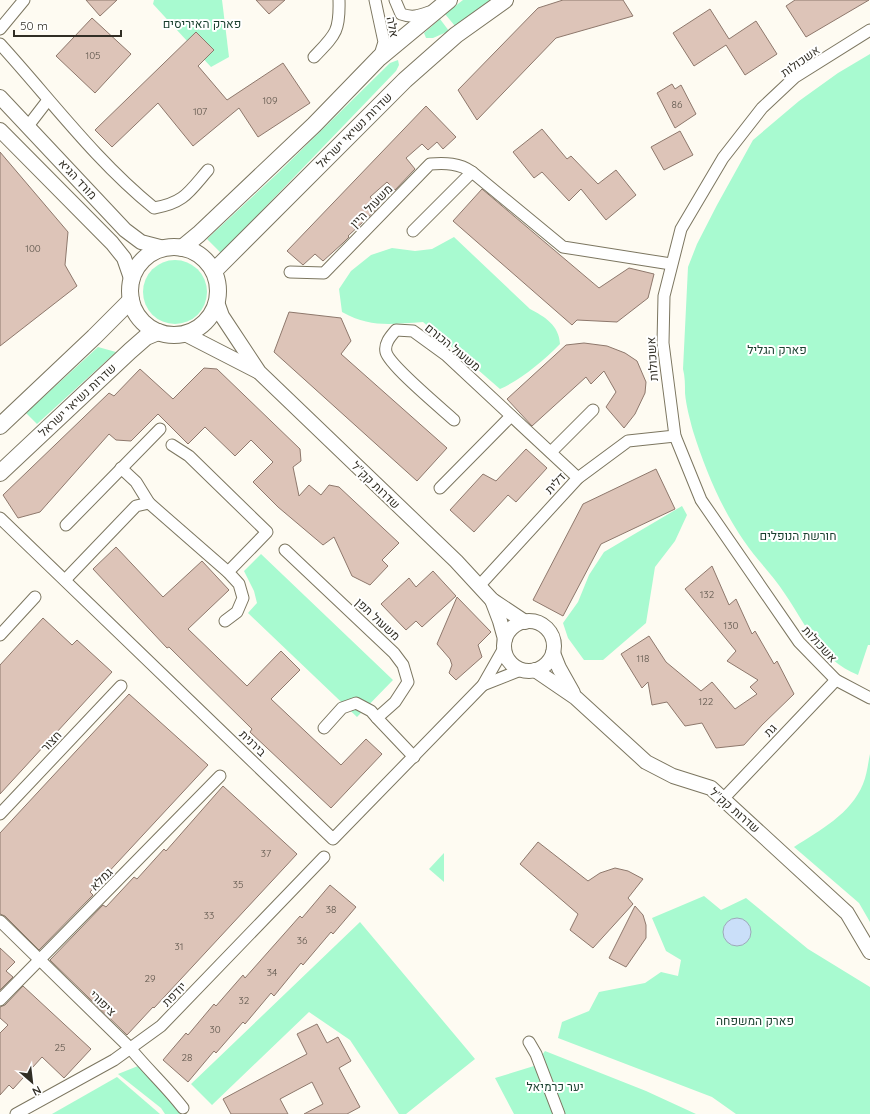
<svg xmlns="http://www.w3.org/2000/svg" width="870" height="1114" font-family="Quicksand,Heebo,sans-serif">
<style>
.green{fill:#a8fad0}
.water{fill:#cadff9;stroke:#9caab9}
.building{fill:#ddc4b8;stroke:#8e786c}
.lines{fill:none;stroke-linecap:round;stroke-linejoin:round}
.minor-casing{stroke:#7c7660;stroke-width:13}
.tertiary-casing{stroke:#7c7660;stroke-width:16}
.secondary-casing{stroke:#7c7660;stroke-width:18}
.minor{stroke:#fff;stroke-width:11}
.tertiary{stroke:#fff;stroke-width:14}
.secondary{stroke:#fff;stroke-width:16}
.labels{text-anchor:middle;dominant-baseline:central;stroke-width:4;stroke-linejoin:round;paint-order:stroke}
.number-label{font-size:10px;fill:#5c544a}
.park-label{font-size:12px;fill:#183e2d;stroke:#fff}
.street-label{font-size:12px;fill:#312e25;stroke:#fff}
</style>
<rect width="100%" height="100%" fill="#fefbf2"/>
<g class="green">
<polygon points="154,0 222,0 229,57 211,67 153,4"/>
<polygon points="463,0 492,0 455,26 445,14"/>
<polygon points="440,19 449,31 433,38 426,38 424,33"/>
<path d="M870,54V645H868L858,675C819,659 807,626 785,594C773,575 756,559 744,541C721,508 705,469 693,431C690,420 686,405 685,393C685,384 685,377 683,369L688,267L697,244L717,205L753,140L799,101L838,73Z"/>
<polygon points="398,60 399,65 396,71 221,253 207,239 278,173 390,63"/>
<path d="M454,237L530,309C545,317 559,325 560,344C542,362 522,379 500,389L423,322C391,324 371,328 342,312L339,289L351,271L371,255L392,248L415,251L432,249Z"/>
<circle cx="175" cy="292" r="32"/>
<polygon points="98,347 116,352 37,424 26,413"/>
<polygon points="682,506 687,515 675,541 655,567 646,623 603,660 584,660 568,638 563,623 578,602 589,575 604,552"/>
<polygon points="261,554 393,680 357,717 248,613 257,603 254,591 244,571"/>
<path d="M870,754V922L859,903L794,847C820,830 851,814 863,784C867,775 868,763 870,754Z"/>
<polygon points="444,853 444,882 429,869"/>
<polygon points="704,896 721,910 746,898 808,949 870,987 870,1114 736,1114 712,1097 558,1038 562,1022 589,1011 599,992 645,983 661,972 678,976 681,960 666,951 652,918"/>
<polygon points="360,922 475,1059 406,1114 399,1114 350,1040 309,1012 212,1105 191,1084"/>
<polygon points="545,1051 646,1091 696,1114 514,1114 495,1078 534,1066"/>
<path d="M148,1062C164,1078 178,1092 185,1114H165L161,1108L118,1074Z"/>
<polygon points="117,1077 160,1114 52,1114"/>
</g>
<circle class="water" cx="737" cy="932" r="14"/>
<g class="building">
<polygon points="86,0 117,0 100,16"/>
<polygon points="256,0 285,0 269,14"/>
<polygon points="563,0 623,0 633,16 556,38 477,120 458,90 538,8"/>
<polygon points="795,0 869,0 806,37 786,6"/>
<polygon points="710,9 729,39 756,21 777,54 745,75 726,45 694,66 673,33"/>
<polygon points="92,18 131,54 95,93 56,56"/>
<polygon points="196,32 214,50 198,66 227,100 283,63 310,103 258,137 239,108 193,146 158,103 112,147 95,130"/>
<polygon points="672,84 675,89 681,85 696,114 675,128 657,93"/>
<polygon points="426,106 456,137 443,149 437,142 428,150 422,144 406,158 415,169 395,190 387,182 370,197 379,207 348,236 349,237 343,243 323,261 315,254 303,265 287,251"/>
<polygon points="542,129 567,159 571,156 598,184 616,170 636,195 606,220 581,189 569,201 542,172 534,178 513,152"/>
<polygon points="680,131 693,155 664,170 651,147"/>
<polygon points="0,152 68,232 65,265 77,286 0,346"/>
<polygon points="482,189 599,288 629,268 654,274 648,298 617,322 577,320 572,325 453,221"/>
<polygon points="289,312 341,318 351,341 341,354 447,448 417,481 274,352"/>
<polygon points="584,343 607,346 625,353 637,361 646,382 645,393 635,414 624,428 606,407 616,392 604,371 591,384 586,377 532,426 507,399 566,345"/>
<polygon points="204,368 217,369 300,449 301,461 293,467 299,496 309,485 321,495 329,485 339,487 399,543 382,560 388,566 370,585 352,576 334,537 323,545 278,507 253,482 273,462 251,440 235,456 205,427 188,444 158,414 131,441 116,440 109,434 40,512 18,518 3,495 109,393 114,396 140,369 173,399"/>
<polygon points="526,449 547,468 516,502 508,495 474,532 450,510 483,474 496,481"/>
<polygon points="656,469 675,509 601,544 563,616 533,600 583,504"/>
<polygon points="116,547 163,597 202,561 229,590 188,629 247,686 281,651 300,670 271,699 341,765 366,739 382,754 331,808 250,732 252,729 169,647 167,648 93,569"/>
<polygon points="712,566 729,605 736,599 752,634 755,631 774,664 777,661 794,694 762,725 744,745 716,748 702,723 685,726 667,702 652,705 648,682 642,688 621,654 649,636 666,662 701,691 712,682 735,709 757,694 750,687 758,680 727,661 736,651 685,589"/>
<polygon points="433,571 456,596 422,627 416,621 406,630 381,604 409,578 416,587"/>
<polygon points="457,597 491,632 478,645 482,657 456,680 449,673 452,665 450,659 437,644"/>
<polygon points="43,618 72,645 77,640 112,672 0,794 0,665"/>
<polygon points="129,694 208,765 90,892 93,895 39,950 5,916 0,914 0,833"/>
<polygon points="223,786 297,854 154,1008 153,1007 127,1035 50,960 103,905 106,907 134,877 137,879 164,849 166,851"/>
<polygon points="538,842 588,881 600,873 615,868 628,871 643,879 628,898 633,904 593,948 570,930 578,914 520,864"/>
<polygon points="330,885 356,907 333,934 331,932 303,965 301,963 274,996 271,993 245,1024 243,1022 216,1053 214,1051 188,1082 163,1060 186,1033 188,1035 214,1004 216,1006 243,975 245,978 300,916 302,918"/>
<polygon points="635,906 643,915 646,925 646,938 626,967 609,958"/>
<polygon points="0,948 15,962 6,971 13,977 0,990"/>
<polygon points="23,986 91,1049 64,1078 42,1057 13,1089 9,1085 0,1095 0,1033 8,1025 0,1018 0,1007 5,1005"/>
<polygon points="317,1024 327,1043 338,1037 351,1061 339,1068 360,1107 347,1114 304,1114 323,1104 312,1082 280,1099 288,1114 231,1114 223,1099 307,1054 297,1034"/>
</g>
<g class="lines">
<g class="minor-casing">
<g id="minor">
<polyline points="375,0 384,42 379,58"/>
<path d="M395,0L401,14C412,18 418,16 429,12"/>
<polyline points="0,29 24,0"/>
<polyline points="870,30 795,77 762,108 723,158 681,229 664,296 663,343 675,436 701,500 799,642 836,680 870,698"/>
<path d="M0,44C51,100 95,160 154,208C184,203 189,192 208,170"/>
<path d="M314,57C335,35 340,32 339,0"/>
<polyline points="28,126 48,100"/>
<polyline points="413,231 472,172"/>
<path d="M290,272L324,273L430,164C446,163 459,163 472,172L563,247L671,264"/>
<path d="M454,420C442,409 389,365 386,352C384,343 391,336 396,330L413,331L446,355L578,478"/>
<polyline points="172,445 189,456 267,532 228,572 239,584 243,598 237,612 225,621"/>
<polyline points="551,452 593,410"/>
<polyline points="121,468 136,482 149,503"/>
<polyline points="440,488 511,416"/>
<polyline points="0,518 333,839 483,685 504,648"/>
<polyline points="66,525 160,429"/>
<polyline points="285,550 394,653 403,665 408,682 395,702 377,718 414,757"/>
<polyline points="65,580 136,506 149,503 228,572"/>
<polyline points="479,586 578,478 628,441 675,436"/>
<polyline points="0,635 35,597"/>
<polyline points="483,685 521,670"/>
<polyline points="324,728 342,708 356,703 371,711 377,718"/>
<polyline points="723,799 836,680"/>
<polyline points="0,814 121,686"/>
<path d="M0,921L130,1048C147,1069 167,1087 183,1108"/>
<polyline points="0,1000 220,776"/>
<polyline points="529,1042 536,1054 559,1114"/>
<polyline points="16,1114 114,1060 161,1026 324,857"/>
</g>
</g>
<g class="tertiary-casing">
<g id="tertiary">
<polyline points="0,97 125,230 141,242 164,248"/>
<polyline points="0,130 112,243 124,258 132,281"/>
<polyline points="217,302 222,316 259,372 456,561 492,600 525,622"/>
<polyline points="185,334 257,371"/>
<polyline points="492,600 500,621 505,639"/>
<circle cx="529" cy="646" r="25"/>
<polyline points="553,653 559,668 573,693"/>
<polyline points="535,670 576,698 646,762 673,776 711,788 847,913 870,952"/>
</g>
</g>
<g class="secondary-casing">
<g id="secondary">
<circle cx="174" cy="291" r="44"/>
<polyline points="182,248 199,234 314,125 379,58 449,0"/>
<polyline points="214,271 405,80 456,35 505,0"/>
<polyline points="0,426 94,337 131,300"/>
<polyline points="0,473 130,351 146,337 158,332"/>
</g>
</g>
<use href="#minor" class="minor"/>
<use href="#tertiary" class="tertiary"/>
<use href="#secondary" class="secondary"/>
</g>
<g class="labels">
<g class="number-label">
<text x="93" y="55">105</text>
<text x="270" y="100">109</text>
<text x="677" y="104">86</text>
<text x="200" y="111">107</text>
<text x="33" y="248">100</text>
<text x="707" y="594">132</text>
<text x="731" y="625">130</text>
<text x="643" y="658">118</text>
<text x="706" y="701">122</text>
<text x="266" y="853">37</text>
<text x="238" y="884">35</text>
<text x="331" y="909">38</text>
<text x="209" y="915">33</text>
<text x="302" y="940">36</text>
<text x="179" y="946">31</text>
<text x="272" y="972">34</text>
<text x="150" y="978">29</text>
<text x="244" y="1000">32</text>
<text x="215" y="1029">30</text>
<text x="60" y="1047">25</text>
<text x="187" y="1057">28</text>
</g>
<g class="park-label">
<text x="202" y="23">פארק האיריסים</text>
<text x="777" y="349">פארק הגליל</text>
<text x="798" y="535">חורשת הנופלים</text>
<text x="755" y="1020">פארק המשפחה</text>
<text x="555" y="1086">יער כרמיאל</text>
</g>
<g class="street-label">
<text transform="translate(393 27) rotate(79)">אלה</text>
<text transform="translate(800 61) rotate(-35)">אשכולות</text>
<text transform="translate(354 130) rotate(-45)">שדרות נשיאי ישראל</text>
<text transform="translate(78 179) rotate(47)">מורד הגיא</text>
<text transform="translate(371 206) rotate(-46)">משעול היין</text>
<text transform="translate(453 347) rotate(39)">משעול הכורם</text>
<text transform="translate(652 359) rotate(-94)">אשכולות</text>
<text transform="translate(77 400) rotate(-43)">שדרות נשיאי ישראל</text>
<text transform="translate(555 483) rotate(-47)">דלית</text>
<text transform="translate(376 485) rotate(44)">שדרות קק"ל</text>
<text transform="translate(378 619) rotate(43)">משעול תפן</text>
<text transform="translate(820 644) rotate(47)">אשכולות</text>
<text transform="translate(770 730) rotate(-46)">גת</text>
<text transform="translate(51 741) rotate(-47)">חצור</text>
<text transform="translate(253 743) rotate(44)">בירנית</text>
<text transform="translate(735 810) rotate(41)">שדרות קק"ל</text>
<text transform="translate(101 879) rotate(-45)">גמלא</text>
<text transform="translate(174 994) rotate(-46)">יודפת</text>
<text transform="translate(103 1003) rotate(44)">ציפורי</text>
</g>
</g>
<g transform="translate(32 1082) rotate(152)" stroke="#ffffff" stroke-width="3" paint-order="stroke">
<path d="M0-3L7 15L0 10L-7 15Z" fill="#312e25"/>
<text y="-6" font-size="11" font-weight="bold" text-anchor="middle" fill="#312e25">N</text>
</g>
<path d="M14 30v6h107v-6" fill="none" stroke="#312e25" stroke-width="2"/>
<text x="20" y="30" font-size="12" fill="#312e25" stroke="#ffffff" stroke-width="3" paint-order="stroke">50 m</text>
</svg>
